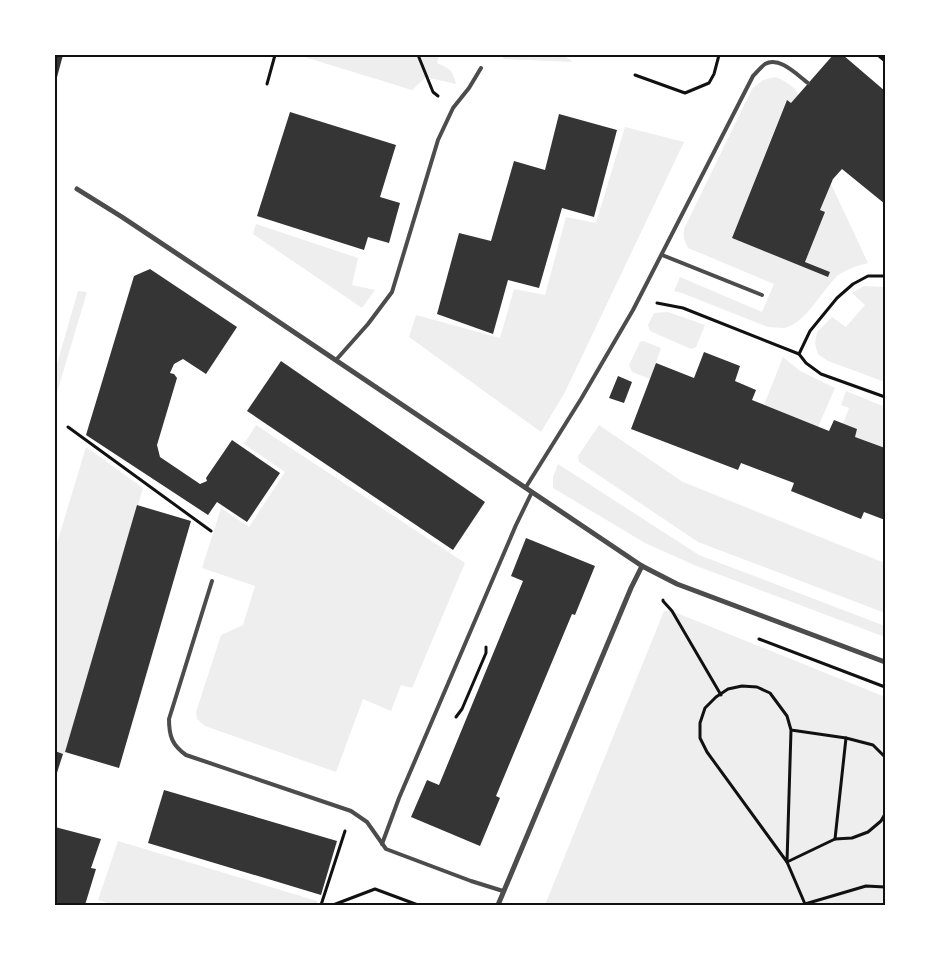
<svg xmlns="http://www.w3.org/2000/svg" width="940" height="960" font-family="Roboto,sans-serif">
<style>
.green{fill:#eee}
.building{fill:#353535}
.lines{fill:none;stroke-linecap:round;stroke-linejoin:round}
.path{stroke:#111;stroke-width:3}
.service{stroke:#4c4c4c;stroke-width:4}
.minor{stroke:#4c4c4c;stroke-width:5}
.neatline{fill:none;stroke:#111;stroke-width:2}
</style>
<rect width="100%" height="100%" fill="#fff"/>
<g class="green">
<path d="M298,55H439L437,63C450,69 453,70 456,84L426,77L412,90Z"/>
<polygon points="501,55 563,55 573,62 504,59"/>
<path d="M775,77C784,80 794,86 799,95L791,103L786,101L732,238L828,277L830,272L805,262L825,212L820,210L831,184L868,263C856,266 847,269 837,276C822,291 804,325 784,328C778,328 773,327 768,327L682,293L674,291L680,277L762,312L774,284L688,248C684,241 683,237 684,229L752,89L763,80Z"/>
<polygon points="625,127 684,142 565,392 541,432 409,337 416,315 500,338 514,289 545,295 566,217 596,223"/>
<polygon points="256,224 358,258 352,285 375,290 362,308 253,234"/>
<polygon points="864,286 885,287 885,382 828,361 818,354 816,348 815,343 817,332 832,317 846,327 865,305 852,293"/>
<polygon points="78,291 87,292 55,399 55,371"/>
<polygon points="668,312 705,325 696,347 691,349 650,331 648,325 654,313"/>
<polygon points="643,341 661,348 650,379 632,372 629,365 640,342"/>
<polygon points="783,357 800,371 835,388 818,427 764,405"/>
<polygon points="846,391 885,407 885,448 855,437 857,429 843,424 849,408 841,405"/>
<polygon points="256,425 465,563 412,688 401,685 391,711 363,699 336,772 205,726 197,719 196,712 221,635 243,625 255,586 202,568 221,508 249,527 285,472 244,444"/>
<polygon points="599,425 683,482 885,563 885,613 698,542 579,462 578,456"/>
<polygon points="86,447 143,488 65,752 63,754 55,751 55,550"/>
<polygon points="558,464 699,555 885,626 885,637 694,565 645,543 553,488 553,477"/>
<polygon points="664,611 672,611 885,697 885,905 545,905"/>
<polygon points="118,841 317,901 316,905 114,905 98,900"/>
</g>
<g class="building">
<polygon points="55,55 63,55 56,81 55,81"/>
<polygon points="833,55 843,55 885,91 885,204 842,169 833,179 820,210 825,212 805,262 830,272 828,277 732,238 787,100 791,103"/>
<polygon points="290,112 396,145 380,197 400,203 389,243 368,237 364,250 257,216"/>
<polygon points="559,114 617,130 594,217 562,208 539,288 508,280 493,334 437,314 459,233 491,241 514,161 545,170"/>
<polygon points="150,269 237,327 206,374 183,359 174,364 170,373 174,374 177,378 157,445 160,457 200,484 207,481 206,478 232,440 280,473 247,522 217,502 208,515 86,435 134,276"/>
<polygon points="704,352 740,366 735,381 756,390 752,400 829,431 834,420 857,429 855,437 885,448 885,520 864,512 861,519 791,491 794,483 741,463 738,470 631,429 656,363 694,378"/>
<polygon points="281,361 485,502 453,550 247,411"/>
<polygon points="618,376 632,382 624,403 609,398"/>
<polygon points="137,505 191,521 119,768 65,752"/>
<polygon points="526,538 595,566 575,615 572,614 496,796 500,798 480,846 411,817 427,780 439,785 523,581 511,576"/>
<polygon points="55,751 63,754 55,779"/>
<polygon points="164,790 337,841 321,895 148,843"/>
<polygon points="55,827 101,839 91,868 96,869 85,905 55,905"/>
</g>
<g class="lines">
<g class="path">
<polyline points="418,55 433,92 438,96"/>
<polyline points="878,55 885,61"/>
<polyline points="635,75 685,93 709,83 714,74 719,55"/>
<polyline points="267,84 275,55"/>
<polyline points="657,303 683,308 799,354 806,363 821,374 885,397"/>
<polyline points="799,354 810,331 837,298 853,284 868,276 885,276"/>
<polyline points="68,427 211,531"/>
<polyline points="663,600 663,601 672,611 721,695"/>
<polyline points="759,639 885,687"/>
<polyline points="456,717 462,709 486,653 486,647"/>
<polyline points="791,730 787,862 707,752 700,738 700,723 705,708 716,697 728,689 742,686 757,687 770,693 787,716 791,730 846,738"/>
<polyline points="835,839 846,738 873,745 885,757"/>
<polyline points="805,904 866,886 885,887"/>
<polyline points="321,905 345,831"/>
<polyline points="333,905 375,889 418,905"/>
<polyline points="804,905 805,904 787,862 835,839 852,838 868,832 881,821 885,814"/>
</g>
<g class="service">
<polyline points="662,255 762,295"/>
<polyline points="336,360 368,324 392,292 438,140 453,108 469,88 481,68"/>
<path d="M526,487L581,399L633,310L753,76C756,73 761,67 765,64C780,56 797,75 808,83"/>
<path d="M212,581L169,719C169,736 172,745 186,755L351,811L367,822L386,849L471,881L503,891"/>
<polyline points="382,844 399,798 516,525 532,492"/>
</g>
<g class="minor">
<polyline points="77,189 122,217 209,275 642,566 677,584 885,662"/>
<polyline points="498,905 631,588 642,566"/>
</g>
</g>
<rect width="940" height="960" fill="none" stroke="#ffffff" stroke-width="112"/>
<rect x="56" y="56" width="828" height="848" class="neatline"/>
</svg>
